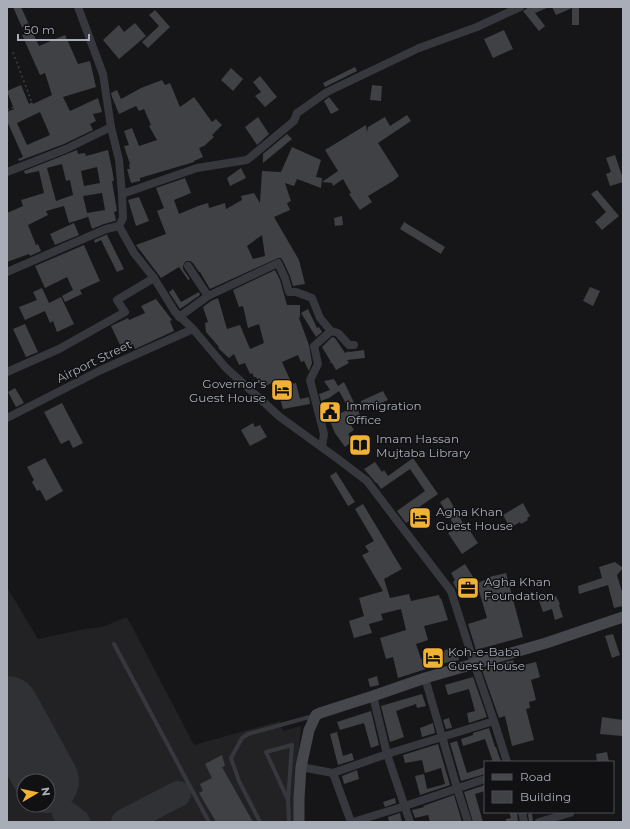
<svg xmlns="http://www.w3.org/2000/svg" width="630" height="829" font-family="Montserrat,sans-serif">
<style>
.built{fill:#222225;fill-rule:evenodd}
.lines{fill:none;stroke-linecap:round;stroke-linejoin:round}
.taxiway{stroke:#303135;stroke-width:26}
.runway{stroke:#303135;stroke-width:64}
.building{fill:#404145;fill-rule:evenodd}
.path{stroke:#3d3f44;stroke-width:1.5;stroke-dasharray:2 3;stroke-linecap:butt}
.lane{stroke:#37383d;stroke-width:4}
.street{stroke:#37383d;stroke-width:8}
.secondary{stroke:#45474d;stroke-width:11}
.labels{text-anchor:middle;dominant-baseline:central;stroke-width:3;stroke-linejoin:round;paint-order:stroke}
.street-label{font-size:12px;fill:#a8adb8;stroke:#111113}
.poi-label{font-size:12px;fill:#a8adb8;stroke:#111113;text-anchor:start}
</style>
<rect width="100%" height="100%" fill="#161618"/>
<path class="built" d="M7,587L38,639L85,629L102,627L127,617L194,745L280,721L283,731L301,726L296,781L295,822H7ZM24,781H48V805H24Z"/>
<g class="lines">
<g class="taxiway">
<polyline points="65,813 77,822"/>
<polyline points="124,822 178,794"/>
</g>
<polyline class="runway" points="7,708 47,781"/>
</g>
<g class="building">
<path d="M13,7H21L39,46L65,35L78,64L90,61L96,87L63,97L70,111L98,98L102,112L93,114L96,121L90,124L93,130L64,144L19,161L18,159L23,157L7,121V112L14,109L7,91L21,85L29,104L32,102L33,104L52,95L45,73L40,75L22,35L25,34ZM40,112L50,135L27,145L17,123Z"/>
<polygon points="529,7 549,7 535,13 545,26 539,31 523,11"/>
<polygon points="552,7 579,7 579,25 572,25 572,8 556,15"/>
<polygon points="155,10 170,27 148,48 142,42 159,26 149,15"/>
<polygon points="135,23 146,36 119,59 103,40 119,25 124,32"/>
<polygon points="504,30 513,49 493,58 484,39"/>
<polygon points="355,67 357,71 325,87 323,83"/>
<polygon points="231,68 243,79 233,91 221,80"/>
<polygon points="260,76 277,97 265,107 255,96 261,92 253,82"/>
<polygon points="162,80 165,85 170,83 180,107 194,97 212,122 216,119 222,125 212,135 214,137 204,146 199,148 203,157 194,161 194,162 140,178 140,181 131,183 127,169 130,169 129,165 130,164 124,146 129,145 124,131 132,128 139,146 157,140 149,126 151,125 144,109 139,111 136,106 119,114 112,97 111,93 117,90 121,99 141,88"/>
<polygon points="372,85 382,86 381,101 370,100"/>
<polygon points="329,97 339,110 331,114 324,101"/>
<polygon points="407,115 411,121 378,143 399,176 393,181 368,196 372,202 360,210 349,194 351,193 343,179 333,186 332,183 322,182 338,171 325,150 366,125 367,132 368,127 385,117 390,126"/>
<polygon points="258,117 269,134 257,145 245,127"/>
<polygon points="287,134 292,139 263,163 263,154"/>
<path d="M292,147L321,160L316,177L322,178L321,188L297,179L294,186L285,183L291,201L287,203L290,210L274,217L299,260L305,284L293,286L290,276L283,261L281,258H278L210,289L200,272H199L193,263L190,261H187L185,262L183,266V269L190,279L188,280L179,267L161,278L136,245L166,234L157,211L164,208L156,188L185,178L191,193L174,200L179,214L198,206L208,203L209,208L225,203L226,209L242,200L241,196L254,193L260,203L262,171L281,172ZM262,235L265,256L253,259L247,246Z"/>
<path d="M77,150L78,154L85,153L86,156L108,150L112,169L114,181H112L117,211L114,212L116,220L115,221L104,224L92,229L87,213L105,210L102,193L83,196L88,217L69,223L64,206L46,211L48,215L28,225L36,245L38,244L41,251L30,256L29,254L7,262V213L23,206L21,200L44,193L39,171L25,174L24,171ZM62,164L66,181L70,180L73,195L56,201L47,168ZM97,167L100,183L84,186L81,171Z"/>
<polygon points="615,155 623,179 623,182 610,186 606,174 611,172 606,158"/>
<polygon points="241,168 246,178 230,186 227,178"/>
<polygon points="597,190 619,216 602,230 595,222 606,212 591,194"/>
<polygon points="139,197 149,221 136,226 128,200"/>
<polygon points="342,216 343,225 335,226 334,218"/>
<polygon points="404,222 445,247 441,254 400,229"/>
<polygon points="74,223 79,235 55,245 50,234"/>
<polygon points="108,234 107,235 124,269 117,272 101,240 95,243 94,240"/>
<polygon points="84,245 100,281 80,290 82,294 65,302 62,296 73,290 67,277 45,288 35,266"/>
<polygon points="275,270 280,280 287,305 300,305 300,317 299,318 309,345 312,363 309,371 304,361 301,362 298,355 282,362 292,384 296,383 300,399 309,397 310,404 283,409 275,381 262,388 256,377 254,377 252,373 250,374 245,363 239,365 234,354 229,358 218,348 219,347 206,332 205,323 208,322 203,307 211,301 218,298 227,329 240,325 250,349 264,343 259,324 248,328 243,306 239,307 233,290"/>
<polygon points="590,287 600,291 593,306 583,301"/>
<polygon points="42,288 49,303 61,297 74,324 57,332 53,321 50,323 45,311 25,320 19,307 37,300 33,292"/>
<polygon points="173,289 181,302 199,292 200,295 180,309 169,292"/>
<polygon points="156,299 172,320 170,321 174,331 135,349 133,344 122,349 111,326 128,318 129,320 145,313 141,306"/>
<polygon points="308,309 317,328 319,327 322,332 316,337 301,313"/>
<polygon points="25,324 38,352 26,357 13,329"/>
<polygon points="332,337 335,338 345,353 349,351 349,352 364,350 365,358 347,360 349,363 336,370 332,363 329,363 331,362 322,347"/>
<polygon points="334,379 338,386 344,382 361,417 349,422 354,430 348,434 353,441 345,447 335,433 329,419 349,409 339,391 329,398 321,401 319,394 330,390 324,381"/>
<polygon points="15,388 24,403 16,407 8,392"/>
<polygon points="383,391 388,400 363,411 361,401"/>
<polygon points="62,403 83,443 73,448 69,440 61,444 44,412"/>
<polygon points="253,423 255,427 260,425 267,437 250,446 241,430"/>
<polygon points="45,458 63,491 46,501 40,490 37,491 32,482 34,480 27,467"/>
<polygon points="413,458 438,494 412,512 415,517 406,523 397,511 425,491 410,469 381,489 377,483 376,483 364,469 375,462 382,472 384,470 388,476"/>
<polygon points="336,472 355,502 348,506 330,476"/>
<polygon points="448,497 463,523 464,522 478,543 462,554 448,533 456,528 440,502"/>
<polygon points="523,503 530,516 527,518 528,520 521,524 520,522 510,528 503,515"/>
<polygon points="363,504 402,569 384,579 390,598 409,594 411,601 439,595 440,599 441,598 448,620 424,626 428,640 416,644 421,659 445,652 444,650 457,648 459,660 445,663 398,678 393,657 386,659 380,638 406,630 401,609 381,614 383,620 369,624 372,633 354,638 349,621 364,616 359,598 383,591 362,555 369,552 365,546 374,541 355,509"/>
<polygon points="615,562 623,568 617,575 623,595 623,606 614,608 608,585 579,594 578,586 602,578 599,567"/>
<polygon points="465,564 477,583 490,578 489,577 506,573 523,637 476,650 468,624 487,618 479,591 461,598 453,582 455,580 451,573"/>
<polygon points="546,595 547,600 556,596 560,604 559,605 563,617 555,620 552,609 543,612 538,598"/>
<polygon points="613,634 620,655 612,658 605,636"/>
<polygon points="513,660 515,667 536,662 540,677 531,680 536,700 529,702 530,708 526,709 534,740 512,746 505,716 499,718 482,670 495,666 494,665"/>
<polygon points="377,676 379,685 370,687 368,679"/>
<polygon points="473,677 487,717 469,723 467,713 475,711 469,689 448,695 445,685"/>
<polygon points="422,694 426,706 417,708 416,704 396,711 404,737 390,742 381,706"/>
<polygon points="371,711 379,745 371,748 364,723 340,730 337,722"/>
<polygon points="602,717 623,720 622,736 600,734"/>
<polygon points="449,718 452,728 446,729 443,720"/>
<polygon points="433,723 435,733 422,737 420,728"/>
<polygon points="489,728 495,747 496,747 501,762 493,762 485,739 463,746 461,739 473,735 473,733"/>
<polygon points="337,732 343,756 352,753 354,760 338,765 330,734"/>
<polygon points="457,741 467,773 485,767 485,774 461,781 450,743"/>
<polygon points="438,744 450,785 420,795 415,776 424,774 427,789 445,784 441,768 425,773 422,760 405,763 403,755"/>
<polygon points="607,752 609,762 597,762 596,754"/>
<polygon points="222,755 225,766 222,767 253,822 216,822 199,793 203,791 200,784 212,778 205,764"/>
<polygon points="357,770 359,779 344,784 342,776"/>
<polygon points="485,785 485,791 475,794 483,822 473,822 464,792"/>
<polygon points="454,795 462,822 430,822 428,815 415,818 412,810 424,807 423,806"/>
<polygon points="395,798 396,803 385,807 383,802"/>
<polygon points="509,812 517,812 518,822 506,822 506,819 511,818"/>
<polygon points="400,813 402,822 389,822 388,817"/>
<polygon points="532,813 533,822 529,822 528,814"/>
</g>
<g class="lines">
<polyline class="path" points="7,110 31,100 12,50"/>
<g class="lane">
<polyline points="114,644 209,822"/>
<polyline points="288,800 266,752 292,745 288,800 289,822"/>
<polyline points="260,822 239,781 231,758 242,738 248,734 313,716"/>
</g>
<g class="street">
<polyline points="78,7 103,74 111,127 119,160 122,194 123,218 119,226 134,253 154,278 175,312 193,329 226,368 280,417 338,459 367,481 395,518 451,591 474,663 494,721 507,762"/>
<polyline points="7,172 66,149 111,127"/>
<polyline points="122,194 197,168 247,160 294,121 297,113 327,92 419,48 477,27 520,7"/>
<polyline points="188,266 208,296"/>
<polyline points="7,272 106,229 119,226"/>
<polyline points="179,317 208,296 278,263 285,278 289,292 296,292 312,298 320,318 331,331 338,333 349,345 354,345"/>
<polyline points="7,372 59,349 125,312 117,300 154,278"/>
<polyline points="7,418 101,370 193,329"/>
<polyline points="322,447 324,434 310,380 318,364 314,346 331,331"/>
<polyline points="425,678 457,788 468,822"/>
<polyline points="373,696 387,754 410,822"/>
<polyline points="301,767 333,773 387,754 494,721"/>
<polyline points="333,773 351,822"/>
<polyline points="522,812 524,822"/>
<polyline points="353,822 405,806 485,779"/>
<polyline points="539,822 570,813"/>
</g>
<polyline class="secondary" points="299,822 299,799 301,767 309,730 316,715 320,713 373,696 425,678 546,643 623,617"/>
</g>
<defs>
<g id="hotel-square" transform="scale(1.15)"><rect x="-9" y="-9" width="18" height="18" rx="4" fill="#f2b134" stroke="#111113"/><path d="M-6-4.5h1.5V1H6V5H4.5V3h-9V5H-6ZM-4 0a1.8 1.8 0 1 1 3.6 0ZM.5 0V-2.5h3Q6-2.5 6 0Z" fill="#111"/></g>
<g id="civic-square" transform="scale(1.15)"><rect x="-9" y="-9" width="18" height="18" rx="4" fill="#f2b134" stroke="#111113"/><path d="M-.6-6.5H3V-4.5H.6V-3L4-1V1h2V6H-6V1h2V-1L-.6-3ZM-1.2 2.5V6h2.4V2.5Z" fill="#111"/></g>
<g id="library-square" transform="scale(1.15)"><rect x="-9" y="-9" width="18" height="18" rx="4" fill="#f2b134" stroke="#111113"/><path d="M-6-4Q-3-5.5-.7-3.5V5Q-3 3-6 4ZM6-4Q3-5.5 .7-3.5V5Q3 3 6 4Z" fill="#111"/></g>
<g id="office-square" transform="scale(1.15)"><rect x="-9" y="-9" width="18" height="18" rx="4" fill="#f2b134" stroke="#111113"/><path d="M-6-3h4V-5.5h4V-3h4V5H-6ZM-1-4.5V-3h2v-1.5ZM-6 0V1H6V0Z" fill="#111"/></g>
</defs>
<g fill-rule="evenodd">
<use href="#hotel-square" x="282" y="390"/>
<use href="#civic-square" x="330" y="412"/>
<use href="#library-square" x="360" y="445"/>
<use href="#hotel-square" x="420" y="518"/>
<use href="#office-square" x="468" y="588"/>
<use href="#hotel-square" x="433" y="658"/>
</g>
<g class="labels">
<g class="street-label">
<text transform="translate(94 361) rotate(-26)">Airport Street</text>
</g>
<g class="poi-label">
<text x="266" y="383" text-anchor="end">Governor's<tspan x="266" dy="14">Guest House</tspan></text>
<text x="346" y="405">Immigration<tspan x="346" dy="14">Office</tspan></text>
<text x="376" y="438">Imam Hassan<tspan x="376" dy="14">Mujtaba Library</tspan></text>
<text x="436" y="511">Agha Khan<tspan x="436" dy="14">Guest House</tspan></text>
<text x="484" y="581">Agha Khan<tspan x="484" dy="14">Foundation</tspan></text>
<text x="448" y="651">Koh-e-Baba<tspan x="448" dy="14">Guest House</tspan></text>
</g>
</g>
<rect width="630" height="829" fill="none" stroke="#a8adb8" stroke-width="16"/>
<rect x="484" y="761" width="130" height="52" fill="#111113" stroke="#4d4f55"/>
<rect x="492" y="774" width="20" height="6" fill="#45474d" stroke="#4d4f55"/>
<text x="520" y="781" font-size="12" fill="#a8adb8">Road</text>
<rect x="492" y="791" width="20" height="12" fill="#404145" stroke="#4d4f55"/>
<text x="520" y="801" font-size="12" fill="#a8adb8">Building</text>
<g transform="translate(36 793) rotate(81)"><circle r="19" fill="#111113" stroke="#4d4f55"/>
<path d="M0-3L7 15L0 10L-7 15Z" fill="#f2b134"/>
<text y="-6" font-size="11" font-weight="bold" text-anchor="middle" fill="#a8adb8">N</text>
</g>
<path d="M18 34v6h71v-6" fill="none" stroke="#a8adb8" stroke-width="2"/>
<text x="24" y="34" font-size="12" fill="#a8adb8" stroke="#111113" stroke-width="3" paint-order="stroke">50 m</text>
</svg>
